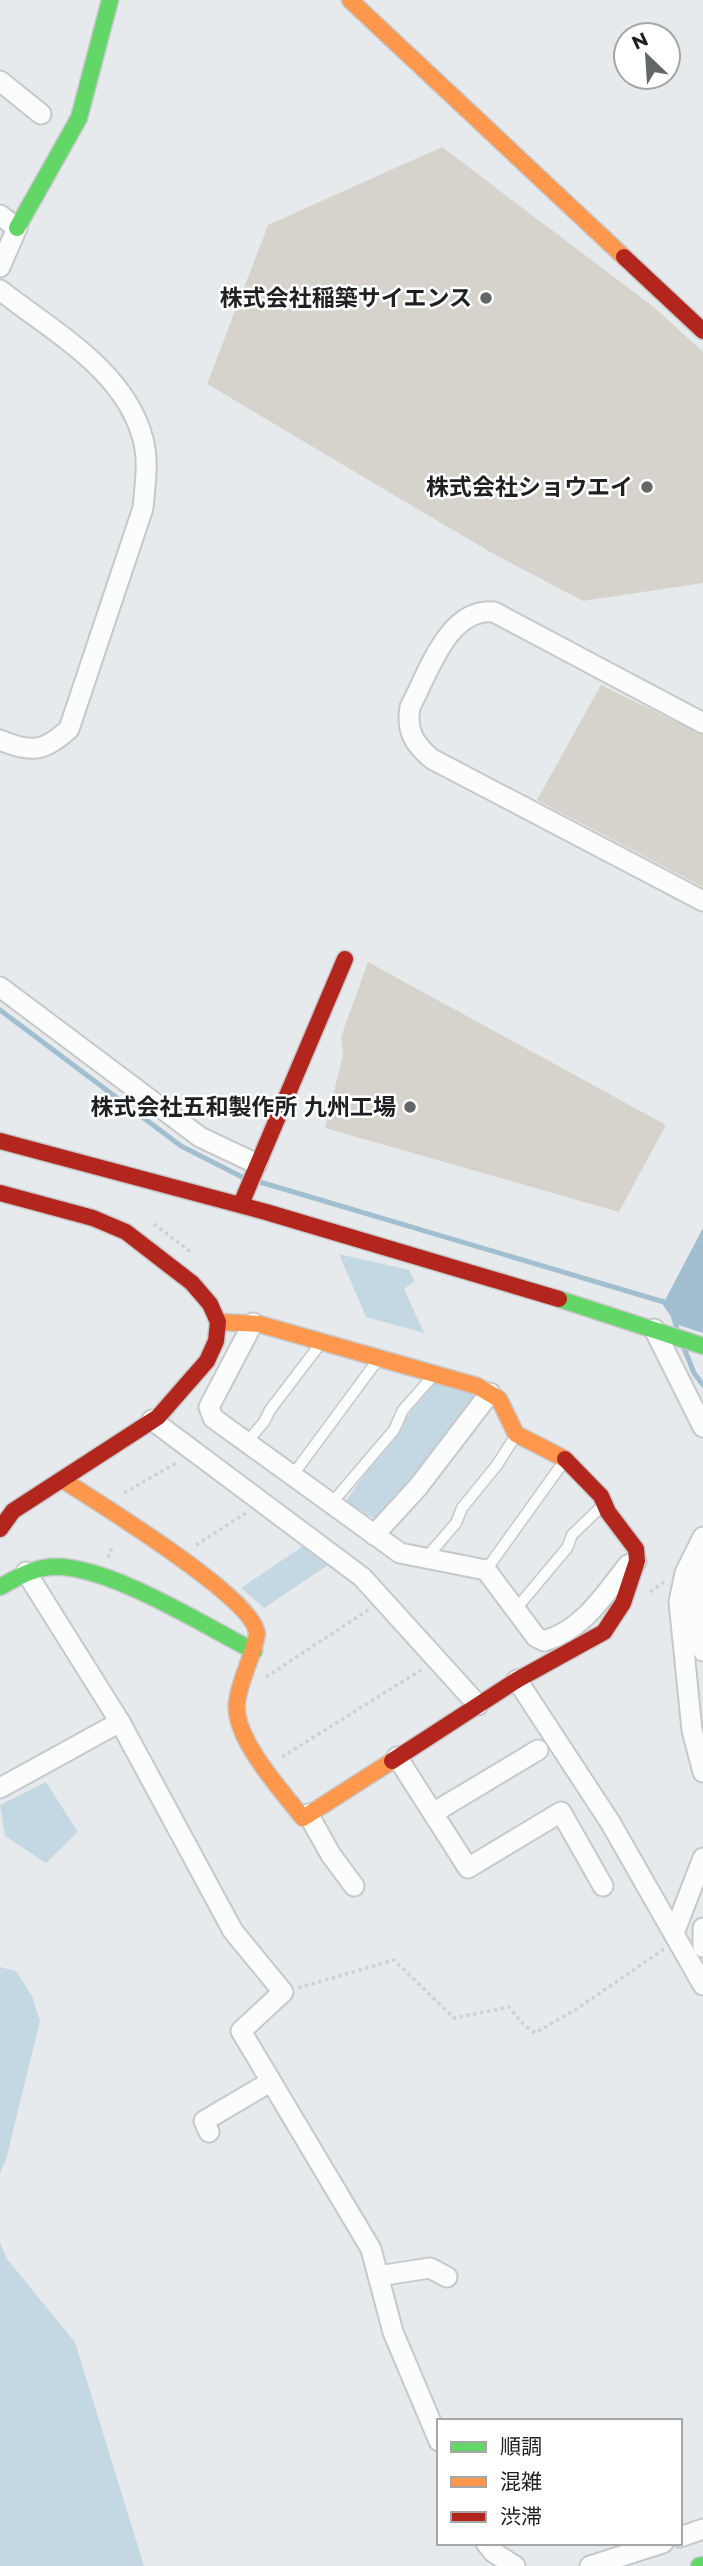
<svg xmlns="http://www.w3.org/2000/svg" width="703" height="2566" font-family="Montserrat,'Noto Sans JP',sans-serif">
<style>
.green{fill:#c4d8e4}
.water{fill:#a2bfcf}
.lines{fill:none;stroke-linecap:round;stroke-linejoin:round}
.stream{stroke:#a2bfcf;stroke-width:5}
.building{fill:#d6d3cd}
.lane-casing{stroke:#c6c8ca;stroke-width:13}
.street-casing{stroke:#c6c8ca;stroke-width:23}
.fast-casing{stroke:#c6c8ca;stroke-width:19}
.slow-casing{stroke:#c6c8ca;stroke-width:19}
.jam-casing{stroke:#c6c8ca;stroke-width:19}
.path{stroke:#d1d1d2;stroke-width:3.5;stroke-dasharray:3.5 3.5;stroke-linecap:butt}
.lane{stroke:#fbfcfc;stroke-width:10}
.street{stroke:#fbfcfc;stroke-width:19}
.fast{stroke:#63d668;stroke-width:16}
.slow{stroke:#ff974d;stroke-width:16}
.jam{stroke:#b3261e;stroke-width:16}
.poi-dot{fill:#646768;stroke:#fff;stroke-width:2.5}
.labels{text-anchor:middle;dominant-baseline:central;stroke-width:5;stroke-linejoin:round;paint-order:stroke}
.poi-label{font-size:23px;font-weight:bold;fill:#1e2021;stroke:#fff;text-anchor:end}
</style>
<rect width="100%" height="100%" fill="#e7eaec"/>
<g class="green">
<polygon points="339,1254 409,1270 415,1281 404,1289 424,1333 366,1317"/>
<polygon points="436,1377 472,1389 475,1404 377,1520 345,1502"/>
<polygon points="306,1544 334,1561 264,1608 241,1588"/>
<polygon points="46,1782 78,1832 46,1863 5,1836 0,1805"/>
<polygon points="0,1967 16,1971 32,1996 40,2021 6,2160 0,2173"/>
<polygon points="0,2243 7,2259 75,2342 144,2566 0,2566"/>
</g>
<polygon class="water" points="703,1228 703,1333 675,1324 674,1313 664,1302"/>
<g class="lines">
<g class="stream">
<polyline points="0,1010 181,1146 244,1178"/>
<polyline points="260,1182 664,1302 673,1315 677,1329"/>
<polyline points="684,1348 694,1373 703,1385"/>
</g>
</g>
<g class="building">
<polygon points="442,147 655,308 703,352 703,583 583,601 490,552 207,384 268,225"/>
<polygon points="601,685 703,735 703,887 537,800"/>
<polygon points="368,962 666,1125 619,1212 325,1128 343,1055 341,1037"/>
</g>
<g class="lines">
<g class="lane-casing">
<g id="lane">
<polyline points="246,1443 264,1422 270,1410 321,1343"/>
<polyline points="292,1476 377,1361"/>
<polyline points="331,1504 394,1430 403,1410 433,1376"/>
<polyline points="426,1558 456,1523 462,1508 497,1465 516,1435"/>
<polyline points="486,1570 565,1460"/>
<polyline points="515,1610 567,1548 572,1535 602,1506"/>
</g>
</g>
<g class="street-casing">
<g id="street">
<polyline points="0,81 41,114"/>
<polyline points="0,215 17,228 0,267"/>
<path d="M0,290C52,331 125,370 143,439C149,461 145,485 143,508L69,729C44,752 31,753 0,740"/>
<path d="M703,723L494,612C448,607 428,674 410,707C406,731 414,744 432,759L703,901"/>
<polyline points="0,987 200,1137 257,1164"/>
<path d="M253,1323L209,1407L213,1418L400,1553L486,1570L536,1637L544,1641C583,1630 604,1595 628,1565L636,1561"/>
<polyline points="654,1329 703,1427"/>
<polyline points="152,1420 362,1577 478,1705"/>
<polyline points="374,1535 418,1487 490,1393"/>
<polyline points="703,1537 685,1573 679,1602 692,1730 703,1772"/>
<path d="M703,1565C691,1599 696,1617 703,1651"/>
<polyline points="26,1572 120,1722 233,1931 283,1992 241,2031 371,2249 393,2332 439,2441"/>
<polyline points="517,1680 610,1822 703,1985"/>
<polyline points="397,1757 468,1868 561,1812 603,1886"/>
<polyline points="0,1788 120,1722"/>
<polyline points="433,1813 538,1750"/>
<polyline points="308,1814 331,1855 354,1886"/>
<polyline points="703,1928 703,1947"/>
<polyline points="674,1933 703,1858"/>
<polyline points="209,2132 204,2121 270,2082"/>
<polyline points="378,2276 430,2268 447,2277"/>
<polyline points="680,2537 703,2529"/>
<polyline points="486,2543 493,2552 515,2566"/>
<polyline points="590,2566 663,2543"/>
</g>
</g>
<g class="fast-casing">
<g id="fast">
<polyline points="17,228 79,118 110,0"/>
<polyline points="559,1299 703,1346"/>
<path d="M0,1587C16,1578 31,1569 50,1567C106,1563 203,1625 254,1651"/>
<polyline points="699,2566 703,2565"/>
</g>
</g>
<g class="slow-casing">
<g id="slow">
<polyline points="350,0 624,257"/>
<polyline points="218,1322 259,1324 477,1386 499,1399 516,1434 565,1459"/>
<path d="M63,1480C98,1503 255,1598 257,1634C253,1657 240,1679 237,1702C232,1737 282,1791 303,1818L392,1761"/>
</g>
</g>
<g class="jam-casing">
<g id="jam">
<polyline points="624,257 703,331"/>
<polyline points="0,1141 266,1212 559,1299"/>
<polyline points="0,1193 93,1218 126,1232 192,1283 210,1304 218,1322 216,1341 207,1361 158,1417 13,1511 0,1529"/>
<polyline points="241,1204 345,959"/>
<polyline points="392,1761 517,1680 604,1632 623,1603 637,1561 636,1549 608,1512 601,1496 565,1459"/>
</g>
</g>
<g class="path">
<polyline points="154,1224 192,1253"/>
<polyline points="124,1493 178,1462"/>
<polyline points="196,1545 246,1513"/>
<polyline points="108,1558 112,1547"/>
<polyline points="650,1592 664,1582"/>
<polyline points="266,1677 368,1610"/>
<polyline points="282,1757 421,1670"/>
<polyline points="298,1988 394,1960 454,2018 509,2007 525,2026 535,2033 575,2010 664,1949"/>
</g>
<use href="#lane" class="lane"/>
<use href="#street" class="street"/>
<use href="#fast" class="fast"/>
<use href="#slow" class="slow"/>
<use href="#jam" class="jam"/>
</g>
<g class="poi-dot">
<circle cx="486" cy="298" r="7"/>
<circle cx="647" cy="487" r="7"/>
<circle cx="410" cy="1107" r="7"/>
</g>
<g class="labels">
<g class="poi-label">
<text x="472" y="298">株式会社稲築サイエンス</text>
<text x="633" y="487">株式会社ショウエイ</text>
<text x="396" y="1107">株式会社五和製作所 九州工場</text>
</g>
</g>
<rect x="437" y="2419" width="245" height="126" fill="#ffffff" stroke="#a5a6a6" stroke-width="2"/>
<rect x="451" y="2442" width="35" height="10" fill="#63d668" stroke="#a5a6a6" stroke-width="2"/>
<text x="500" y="2454" font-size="21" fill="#1e2021">順調</text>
<rect x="451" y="2477" width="35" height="10" fill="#ff974d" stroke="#a5a6a6" stroke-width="2"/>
<text x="500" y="2489" font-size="21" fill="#1e2021">混雑</text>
<rect x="451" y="2512" width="35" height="10" fill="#b3261e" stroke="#a5a6a6" stroke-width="2"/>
<text x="500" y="2524" font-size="21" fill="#1e2021">渋滞</text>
<g transform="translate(647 56) rotate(335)"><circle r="33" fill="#ffffff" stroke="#a5a6a6" stroke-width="2"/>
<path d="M0-5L12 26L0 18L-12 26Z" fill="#646768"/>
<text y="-10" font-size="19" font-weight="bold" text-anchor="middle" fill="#1e2021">N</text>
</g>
</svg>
